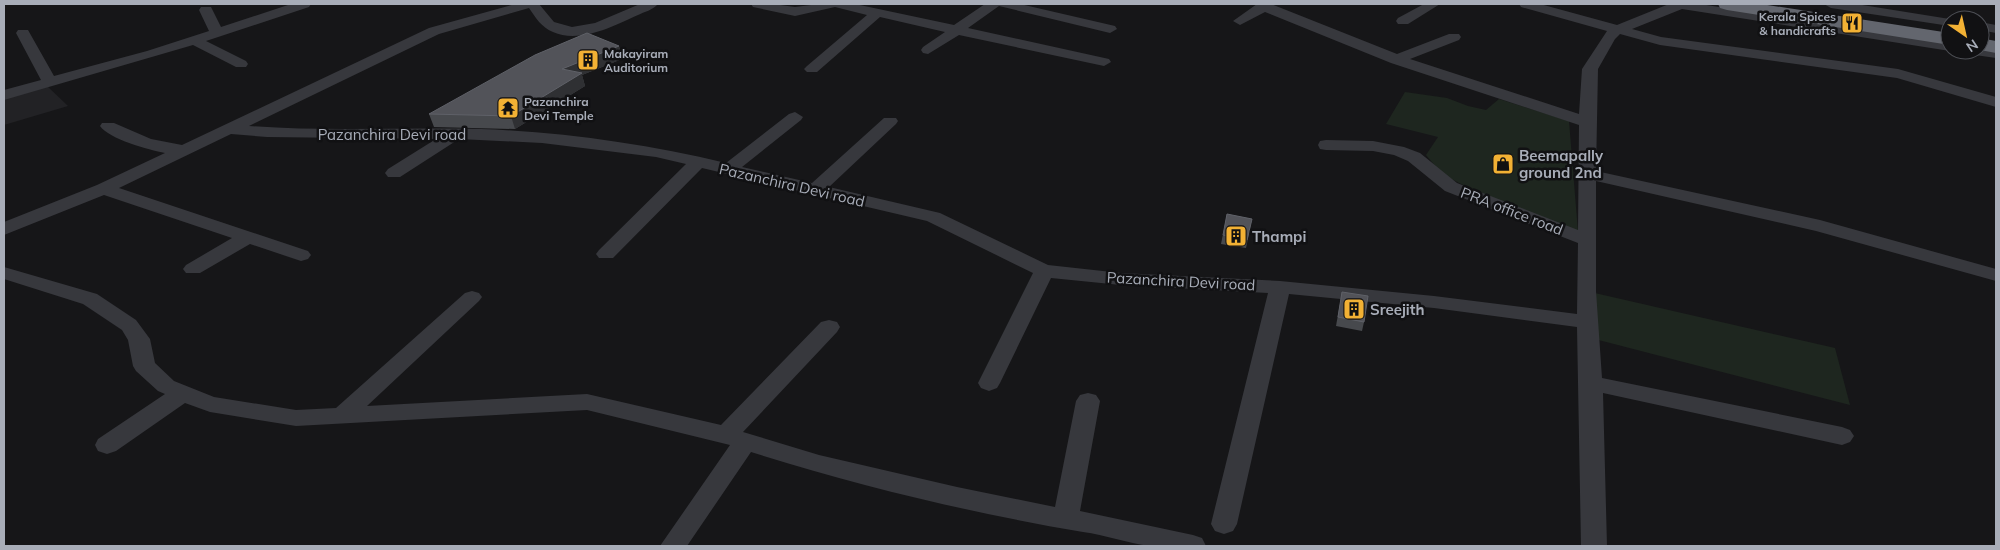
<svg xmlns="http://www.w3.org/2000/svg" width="2000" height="550" font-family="Mulish,sans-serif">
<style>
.built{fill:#222225}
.green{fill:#1e261f}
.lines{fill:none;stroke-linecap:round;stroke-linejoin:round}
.minor{fill:#37383d;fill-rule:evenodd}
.highway{fill:#63666e;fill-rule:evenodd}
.wall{fill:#47494d}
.shaded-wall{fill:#2f3033}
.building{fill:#525359;stroke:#5f6168}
.labels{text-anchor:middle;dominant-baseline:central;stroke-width:5;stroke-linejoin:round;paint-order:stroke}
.far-poi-label{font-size:12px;font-weight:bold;fill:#a8adb8;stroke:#111113;text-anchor:start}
.street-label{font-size:15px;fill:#a8adb8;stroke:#111113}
.poi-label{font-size:15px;font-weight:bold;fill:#a8adb8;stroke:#111113;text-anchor:start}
</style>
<rect width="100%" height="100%" fill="#161618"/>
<polygon class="built" points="47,86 68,106 4,125 4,98"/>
<g class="green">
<polygon points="1405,92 1447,98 1468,106 1486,110 1499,99 1569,121 1578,232 1492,200 1442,174 1426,155 1438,137 1386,124"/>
<polygon points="1586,291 1835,348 1850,405 1587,337"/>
</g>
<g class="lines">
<g class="minor">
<polygon points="291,4 311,4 309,7 206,41 246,61 248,64 246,67 236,67 193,45 4,100 4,90 41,80 16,33 18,30 28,30 54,76 147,51 209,31 199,10 201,7 211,7 221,27"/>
<path d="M515,4H539L554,22L572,27L595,23L640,4H658C653,10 644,12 638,15C614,26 579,44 553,32C541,27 536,18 529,8L439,34L249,126C326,132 404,127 481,129C564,132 646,144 726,163L789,114L795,112L803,117L801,120L742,167L812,183L884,118H896L898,121L896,124L829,187L940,213L1048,265L1121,273L1280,281L1434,296L1577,314L1578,243L1445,191L1408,161L1394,155L1373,151L1326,150L1320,149L1318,145L1320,141L1326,140L1373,141L1404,147L1420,153L1457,183L1578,230L1579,125L1391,63L1265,12L1240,25L1233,21L1257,4H1271L1397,54L1449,34H1459L1461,37L1459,40L1410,59L1579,114L1582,69L1607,31L1521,7L1519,4H1540L1617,25L1669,4H1700L1950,43V50H1955L1950,51L1682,9L1632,29L1661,37L1898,69L1996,97V107L1897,78L1660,45L1620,34L1615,39L1598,69L1596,171L1820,220L1996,269V281L1816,231L1596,181V291L1602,378L1842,427L1850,430L1854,436L1850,442L1842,445L1603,393L1607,546H1581L1577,327L1434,308L1289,294L1237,524L1233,531L1224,534L1215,531L1211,524L1268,293L1121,285L1051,278L1000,383L997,388L989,391L981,388L978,383L1033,273L927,221L702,168L613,258H599L596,254L599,250L686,164L656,157L542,143L459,139L400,177H388L385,173L388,169L436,139L267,137L231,134L119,188L308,251L311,255L308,259L301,261L250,244L200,273H186L183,269L186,265L232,238L104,195L4,235V222L97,185L165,153C149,150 109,139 100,126L102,123H114L151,139L182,145L429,28Z"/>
<polygon points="751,4 773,4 795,7 819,4 855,4 954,25 985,4 1020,4 1115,26 1117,29 1110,33 999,6 968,28 1109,59 1111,62 1104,66 959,35 928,54 923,53 921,50 923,47 945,32 880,17 817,72 807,72 804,69 807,66 867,15 835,7 795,16 753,7"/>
<polygon points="1424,4 1440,4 1408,24 1398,24 1396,21 1398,18"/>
<polygon points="1824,4 1856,4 1956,20 1950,20 1950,26 1831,8"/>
<polygon points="1980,22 1996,25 1996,33 1980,30"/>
<polygon points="1980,47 1996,50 1996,58 1968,54 1961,50 1980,50"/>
<path d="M4,267L97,294L136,320L150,339L155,363L174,381L214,397L296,410L336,408L465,293L472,291L479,293L482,297L479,301L367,406L587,394L721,425L821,322L829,320L837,322L840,327L837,332L743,432L819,455L957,487L1055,507L1076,401L1080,395L1088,393L1096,395L1100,401L1080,511L1193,535L1202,538L1206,546C1189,547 1167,549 1150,546C1127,543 1105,535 1083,532C971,513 859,486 751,452L687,546H660L730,445L587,410L296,426L210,412L185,403L116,451L107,454L98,451L95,445L98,439L165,394L158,391L136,371L133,366L128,340L122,330L83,304L4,279Z"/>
</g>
<g class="highway">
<polygon points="1718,4 1761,4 1950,33 1950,45 1727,10 1720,8"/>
<polygon points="1980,38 1996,41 1996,53 1980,50"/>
</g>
</g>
<g class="wall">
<polygon points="619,46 622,59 582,75 585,86 515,129 434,127 429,114"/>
<polygon points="1227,214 1252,219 1246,248 1221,244"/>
<polygon points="1342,292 1364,322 1362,331 1336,326"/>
</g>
<polygon class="shaded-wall" points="619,46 622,59 582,75 585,86 515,129 511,116 562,69"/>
<g class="building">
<polygon points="587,33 619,46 562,69 582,73 511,116 429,114 535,55"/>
<polygon points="1227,214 1252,219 1247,240 1223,235"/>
<polygon points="1342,292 1368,296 1364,322 1338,317"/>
</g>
<defs>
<g id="restaurant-square" transform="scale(1.125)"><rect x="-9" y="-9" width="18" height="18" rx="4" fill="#f2b134" stroke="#111113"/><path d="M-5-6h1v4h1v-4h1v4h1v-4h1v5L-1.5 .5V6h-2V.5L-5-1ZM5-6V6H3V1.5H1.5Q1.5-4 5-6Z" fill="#111"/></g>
<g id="building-square" transform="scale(1.125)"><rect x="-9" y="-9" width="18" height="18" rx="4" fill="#f2b134" stroke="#111113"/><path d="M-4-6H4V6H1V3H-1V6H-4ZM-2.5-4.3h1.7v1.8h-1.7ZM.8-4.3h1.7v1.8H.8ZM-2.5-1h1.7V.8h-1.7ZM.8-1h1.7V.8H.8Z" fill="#111"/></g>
<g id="temple-square" transform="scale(1.125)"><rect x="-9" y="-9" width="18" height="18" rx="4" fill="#f2b134" stroke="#111113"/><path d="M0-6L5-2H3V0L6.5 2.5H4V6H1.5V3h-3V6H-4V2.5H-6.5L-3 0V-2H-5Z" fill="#111"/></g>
<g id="shop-square" transform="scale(1.125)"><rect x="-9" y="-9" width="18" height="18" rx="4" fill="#f2b134" stroke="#111113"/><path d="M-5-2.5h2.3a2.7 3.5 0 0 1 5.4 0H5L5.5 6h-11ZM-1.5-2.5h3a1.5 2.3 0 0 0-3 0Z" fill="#111"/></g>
</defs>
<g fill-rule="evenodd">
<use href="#restaurant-square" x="1852" y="23"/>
<use href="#building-square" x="588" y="60"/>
<use href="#temple-square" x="508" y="108"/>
<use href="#shop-square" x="1503" y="164"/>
<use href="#building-square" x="1236" y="236"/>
<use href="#building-square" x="1354" y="309"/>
</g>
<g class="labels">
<g class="far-poi-label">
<text x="1836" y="16" text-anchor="end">Kerala Spices<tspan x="1836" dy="14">&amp; handicrafts</tspan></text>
<text x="604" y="53">Makayiram<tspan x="604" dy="14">Auditorium</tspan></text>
<text x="524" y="101">Pazanchira<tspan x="524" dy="14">Devi Temple</tspan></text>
</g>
<g class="street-label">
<text x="392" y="134">Pazanchira Devi road</text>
<text transform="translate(792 185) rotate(13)">Pazanchira Devi road</text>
<text transform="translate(1512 211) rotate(21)">PRA office road</text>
<text transform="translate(1181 281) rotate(3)">Pazanchira Devi road</text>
</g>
<g class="poi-label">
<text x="1519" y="155">Beemapally<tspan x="1519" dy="17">ground 2nd</tspan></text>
<text x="1252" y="236">Thampi</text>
<text x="1370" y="309">Sreejith</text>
</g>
</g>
<rect width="2000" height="550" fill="none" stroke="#a8adb8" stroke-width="10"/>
<g transform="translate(1965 35) rotate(146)"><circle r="24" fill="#111113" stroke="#4d4f55"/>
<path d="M0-4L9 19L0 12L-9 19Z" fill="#f2b134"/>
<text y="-8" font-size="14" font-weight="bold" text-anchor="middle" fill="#a8adb8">N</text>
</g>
</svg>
